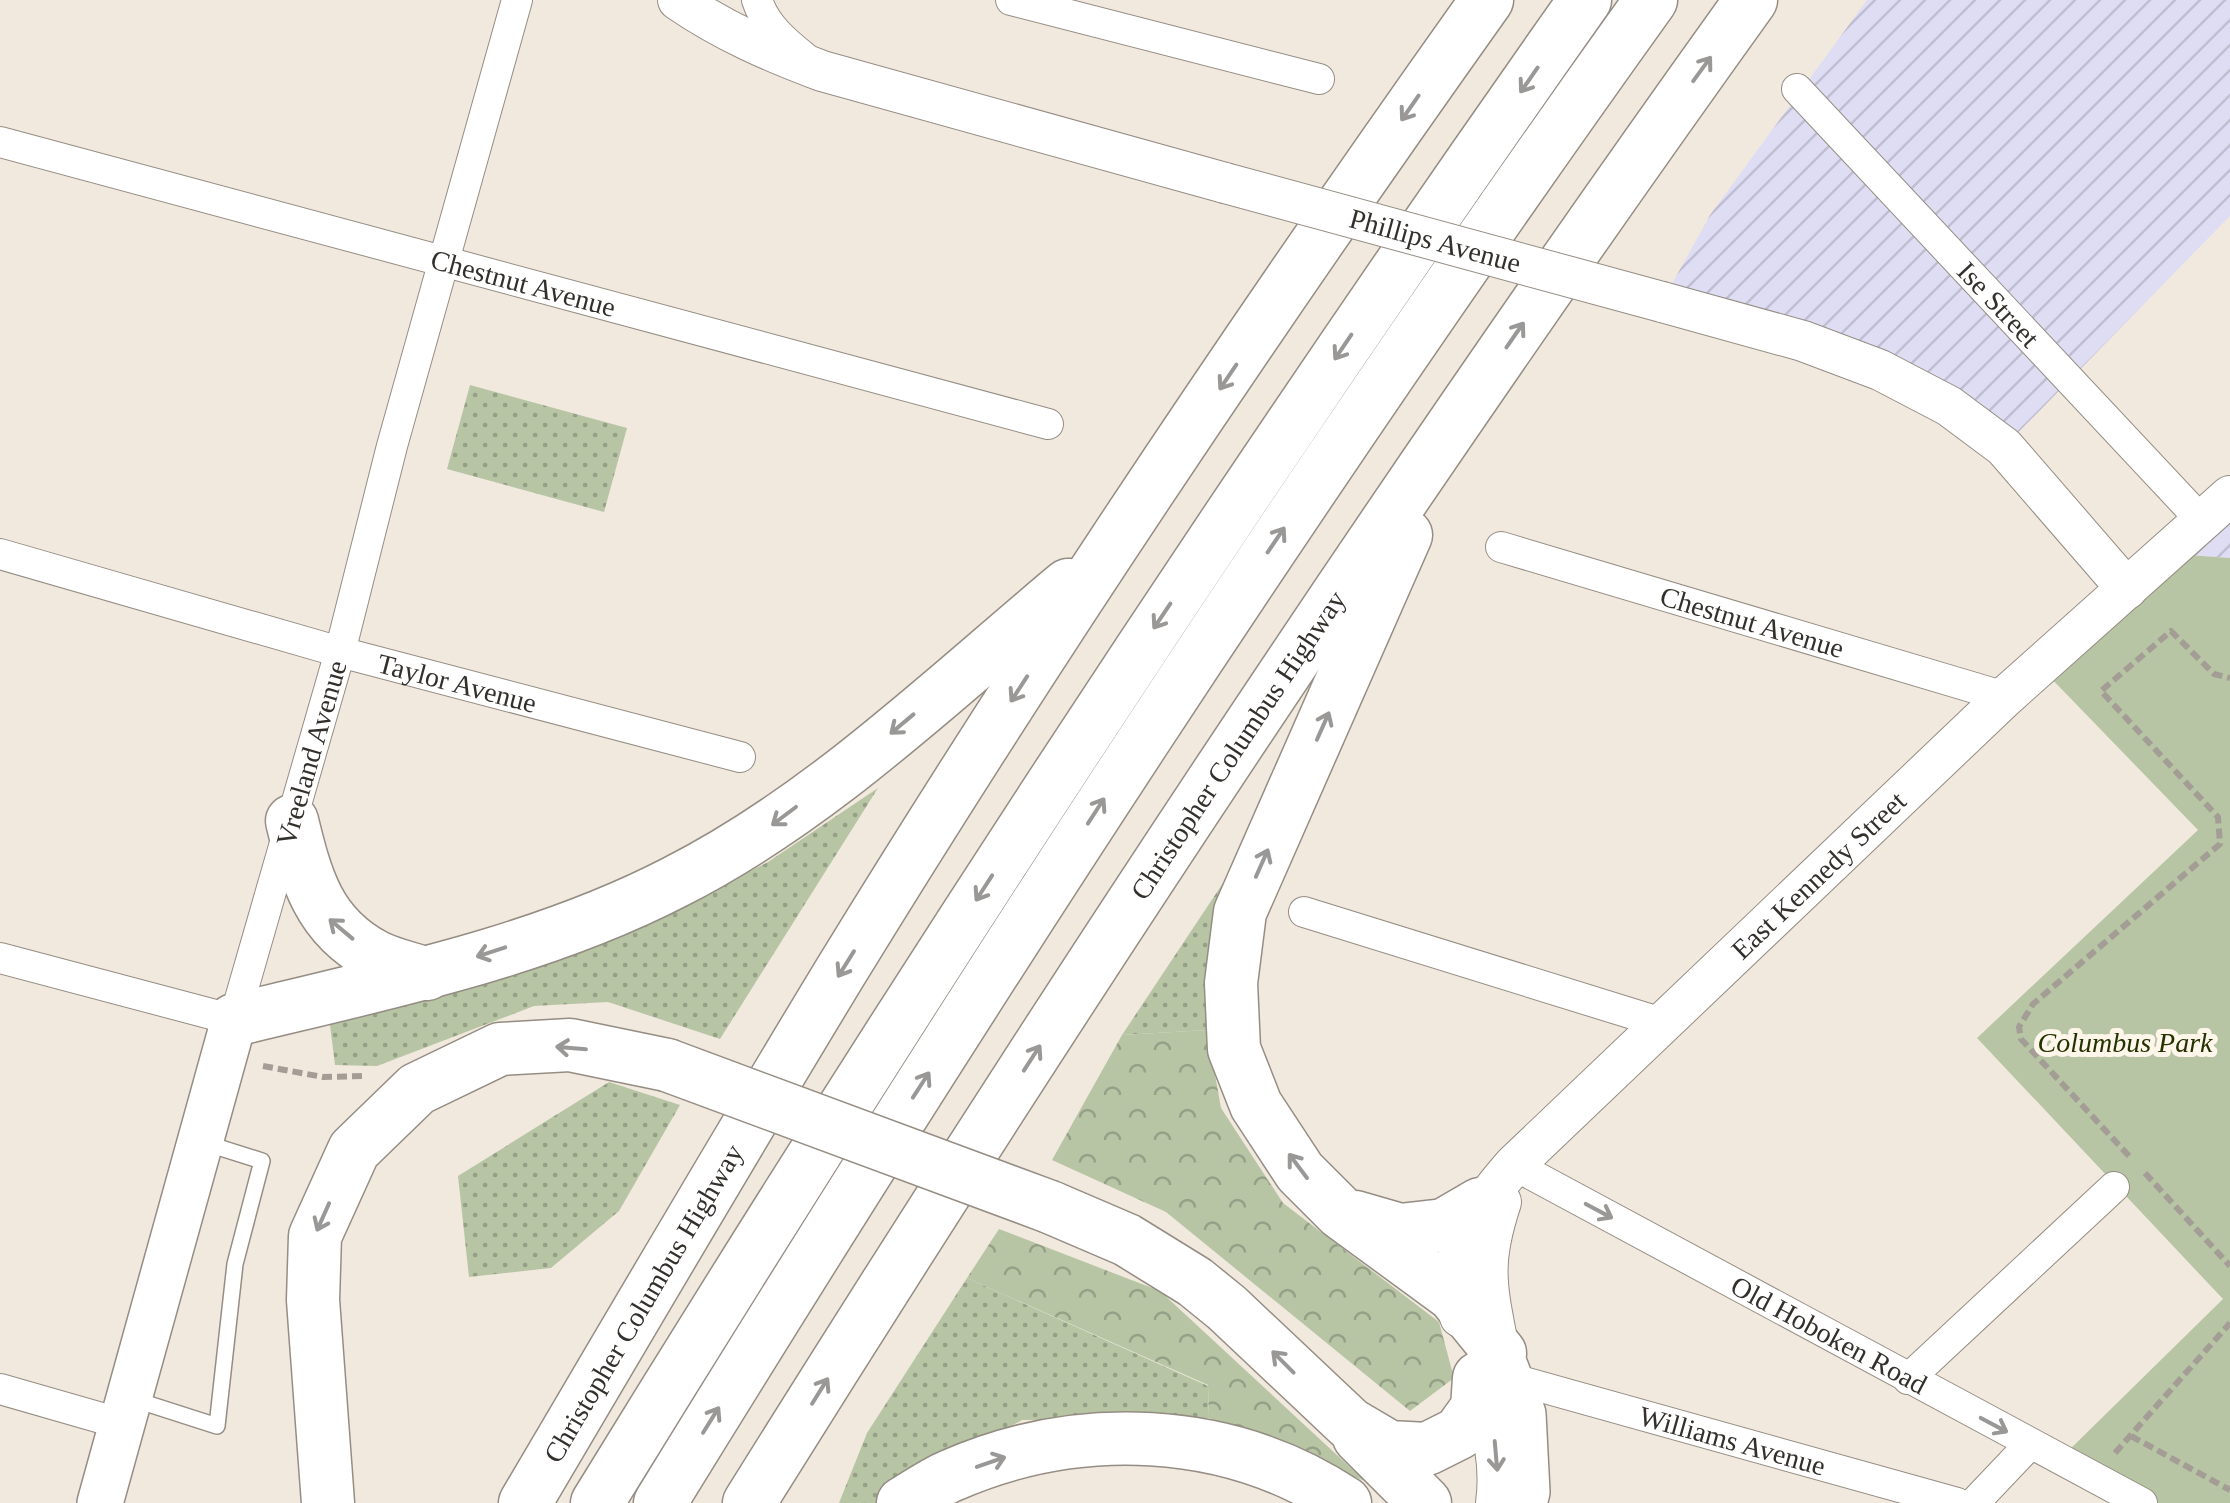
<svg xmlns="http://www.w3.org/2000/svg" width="2230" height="1503" font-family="Georgia,serif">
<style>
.industrial{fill:url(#industrial-furrows)}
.grass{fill:url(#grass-dots)}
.forest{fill:url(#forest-crowns)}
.green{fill:#b7c5a5}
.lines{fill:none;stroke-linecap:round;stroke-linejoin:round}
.lane-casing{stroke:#958d83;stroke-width:18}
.street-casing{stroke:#958d83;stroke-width:32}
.secondary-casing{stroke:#958d83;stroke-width:42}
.primary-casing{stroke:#958d83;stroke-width:48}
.highway-casing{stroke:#958d83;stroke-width:55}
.path{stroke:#a39d95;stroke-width:6;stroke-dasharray:10 5;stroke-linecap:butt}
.lane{stroke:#fff;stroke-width:15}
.street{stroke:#fff;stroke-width:30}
.secondary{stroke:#fff;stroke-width:40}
.primary{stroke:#fff;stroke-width:45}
.highway{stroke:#fff;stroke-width:52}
.secondary-bridge-casing{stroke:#958d83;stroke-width:42;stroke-linecap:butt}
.highway-bridge-casing{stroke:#958d83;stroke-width:55;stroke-linecap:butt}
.secondary-bridge{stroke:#fff;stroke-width:40}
.highway-bridge{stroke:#fff;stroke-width:52}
.oneway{stroke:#999896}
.labels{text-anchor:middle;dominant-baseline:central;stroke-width:10;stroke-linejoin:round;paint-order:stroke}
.street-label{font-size:28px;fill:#33302c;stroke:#fff6eb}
.park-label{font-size:28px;font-style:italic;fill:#233300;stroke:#fff6eb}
</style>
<defs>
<pattern id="industrial-furrows" width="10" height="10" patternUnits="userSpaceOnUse" patternTransform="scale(2.5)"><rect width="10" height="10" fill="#dfddf4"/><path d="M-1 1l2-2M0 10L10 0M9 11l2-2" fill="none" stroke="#c0bed1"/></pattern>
<pattern id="grass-dots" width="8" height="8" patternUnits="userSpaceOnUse" patternTransform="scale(2.5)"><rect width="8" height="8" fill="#b7c5a5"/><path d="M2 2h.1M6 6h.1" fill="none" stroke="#95a087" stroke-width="1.8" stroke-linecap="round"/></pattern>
<pattern id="forest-crowns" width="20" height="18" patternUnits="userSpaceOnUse" patternTransform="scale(2.5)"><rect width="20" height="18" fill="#b7c5a5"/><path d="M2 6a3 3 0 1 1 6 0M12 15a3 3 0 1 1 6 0" fill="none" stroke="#95a087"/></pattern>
</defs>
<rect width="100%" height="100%" fill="#f1e9de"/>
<g class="industrial">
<polygon points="1867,0 2230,0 2230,216 2004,447 1949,406 1662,302 1710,215"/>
<polygon points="2230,501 2230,558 2173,554"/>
</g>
<g class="grass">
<polygon points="470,385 627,428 604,512 447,469"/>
<polygon points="878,788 720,1039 608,1002 534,1006 377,1066 335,1065 329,1017 622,935 768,862"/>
<polygon points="1229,874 1207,1030 1122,1035"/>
<polygon points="609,1082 680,1105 619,1211 551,1268 469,1277 458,1176"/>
<polygon points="967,1278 1208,1386 1209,1418 1022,1420 877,1503 839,1503 867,1433"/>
</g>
<g class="forest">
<polygon points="1207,1030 1221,1108 1283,1203 1439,1322 1454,1378 1410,1411 1166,1212 1052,1160 1122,1035"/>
<polygon points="999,1229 1160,1291 1365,1481 1209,1418 1208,1385 967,1278"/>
</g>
<polygon class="green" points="2173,554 2230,558 2230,1503 2146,1503 2060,1459 2223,1299 1977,1038 2198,830 2045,672"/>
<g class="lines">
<g class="lane-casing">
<polyline id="lane" points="133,1399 217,1426 235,1264 262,1161 205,1143"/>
</g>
<g class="street-casing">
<g id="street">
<path d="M757,0C765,25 784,41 804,57"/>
<polyline points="1011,0 1319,79"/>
<path id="s1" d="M1797,89L2202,521"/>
<path id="s2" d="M0,142L1048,424"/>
<path id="s3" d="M1501,547L2005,697"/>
<path id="s4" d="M0,554L340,652L740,757"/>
<polyline points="1304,912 1662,1023"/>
<path id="s5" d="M0,958L234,1020L340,652L392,446L517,0"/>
<path id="s6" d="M1514,1165L2142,1503"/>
<path id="s7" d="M1509,1378L1957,1503"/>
<polyline points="1908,1379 2114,1187"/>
<polyline points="0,1389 122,1424"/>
<polyline points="1974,1503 2030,1444"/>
</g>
</g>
<g class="secondary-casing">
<g id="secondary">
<path d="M678,0C723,31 771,52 822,71L1225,183"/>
<polyline points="1662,302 1803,341 1880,370 1949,406 2004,447 2127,589"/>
<path id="s8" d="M1460,1317C1441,1257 1476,1208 1514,1165L2005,697L2230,496"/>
<path d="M1499,1350C1487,1287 1480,1265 1501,1202"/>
<path d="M1480,1382C1490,1422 1502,1461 1496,1503"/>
</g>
</g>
<g class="primary-casing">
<g id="primary">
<polyline points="1500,1353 1523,1414 1527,1492 1524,1503"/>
<polyline points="100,1503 234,1020"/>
</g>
</g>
<g class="highway-casing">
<g id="highway">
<polyline points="1406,535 1240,912 1231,983 1234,1049 1256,1105 1300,1172 1341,1213 1453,1295 1500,1353"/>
<path d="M292,821C306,878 318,926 375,956C390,964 410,968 427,974"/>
<path d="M234,1020C382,984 540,952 675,882C821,808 943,689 1068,585"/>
<polyline points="1050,1207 1127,1240 1195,1282 1227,1308 1350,1424 1389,1447 1427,1449 1459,1433 1477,1408 1479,1378"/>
<polyline points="1355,1217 1400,1230 1444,1225 1480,1204"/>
<polyline points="1359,1437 1425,1503"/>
<polyline points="328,1503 313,1300 315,1236 354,1150 417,1089 500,1049 570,1045 667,1065"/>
<path id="s9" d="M525,1503C630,1325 734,1147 841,971C1044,640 1262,316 1487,0"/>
<path d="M597,1503C911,992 1239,490 1585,0"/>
<path d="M660,1503C975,991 1301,488 1651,0"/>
<path id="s10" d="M749,1503C1068,992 1400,489 1751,0"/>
<path d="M903,1503C918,1494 934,1483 950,1476C1077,1420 1228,1425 1345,1503"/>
</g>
</g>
<g class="path">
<polyline points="263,1066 323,1077 364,1076"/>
<polyline points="2129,1156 2021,1039 2019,1027 2033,1004 2220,844 2218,817 2101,691 2171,631 2214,674 2230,678"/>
<polyline points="2145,1173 2230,1266"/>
<polyline points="2131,1436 2230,1490"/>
<polyline points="2115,1453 2230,1323"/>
</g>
<use href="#lane" class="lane"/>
<use href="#street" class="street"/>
<use href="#secondary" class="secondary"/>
<use href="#primary" class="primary"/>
<use href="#highway" class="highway"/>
<g class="secondary-bridge-casing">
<g id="secondary-bridge">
<path id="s11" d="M1225,183L1662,302"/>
</g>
</g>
<g class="highway-bridge-casing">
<polyline id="highway-bridge" points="667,1065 1050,1207"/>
</g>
<use href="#secondary-bridge" class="secondary-bridge"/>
<use href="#highway-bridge" class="highway-bridge"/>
</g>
<defs><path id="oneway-shaft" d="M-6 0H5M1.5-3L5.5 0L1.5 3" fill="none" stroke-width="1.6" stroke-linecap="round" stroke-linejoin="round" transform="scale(2.5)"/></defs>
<g class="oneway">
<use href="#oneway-shaft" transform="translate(1702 69) rotate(-54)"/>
<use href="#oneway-shaft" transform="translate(1529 80) rotate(125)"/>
<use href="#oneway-shaft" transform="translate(1410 108) rotate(125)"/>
<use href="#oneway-shaft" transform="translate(1515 335) rotate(-55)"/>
<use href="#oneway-shaft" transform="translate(1343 347) rotate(124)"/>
<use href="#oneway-shaft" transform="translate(1228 377) rotate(124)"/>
<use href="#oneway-shaft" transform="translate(1276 540) rotate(-56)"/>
<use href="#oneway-shaft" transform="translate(1162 616) rotate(124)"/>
<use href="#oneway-shaft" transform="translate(1019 689) rotate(123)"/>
<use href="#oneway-shaft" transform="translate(902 724) rotate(140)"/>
<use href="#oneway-shaft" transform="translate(1323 726) rotate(-66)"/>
<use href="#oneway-shaft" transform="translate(1096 811) rotate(-57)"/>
<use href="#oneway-shaft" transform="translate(784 816) rotate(143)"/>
<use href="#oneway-shaft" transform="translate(1262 863) rotate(-66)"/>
<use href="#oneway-shaft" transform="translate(984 888) rotate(123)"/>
<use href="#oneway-shaft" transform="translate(341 929) rotate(-140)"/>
<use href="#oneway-shaft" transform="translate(491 952) rotate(162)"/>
<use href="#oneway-shaft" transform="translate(846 964) rotate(122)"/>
<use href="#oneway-shaft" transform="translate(571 1048) rotate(-175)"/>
<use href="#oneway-shaft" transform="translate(1032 1058) rotate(-57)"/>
<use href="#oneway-shaft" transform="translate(921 1085) rotate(-57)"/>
<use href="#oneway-shaft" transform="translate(1298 1166) rotate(-127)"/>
<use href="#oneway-shaft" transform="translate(1599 1211) rotate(28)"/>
<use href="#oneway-shaft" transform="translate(323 1217) rotate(114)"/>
<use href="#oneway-shaft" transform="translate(1283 1362) rotate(-135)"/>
<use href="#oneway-shaft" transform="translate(820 1391) rotate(-58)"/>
<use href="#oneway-shaft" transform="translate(711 1420) rotate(-58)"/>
<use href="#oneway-shaft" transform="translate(1994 1425) rotate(28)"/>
<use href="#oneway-shaft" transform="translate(1496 1456) rotate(85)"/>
<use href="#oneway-shaft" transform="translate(991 1462) rotate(-19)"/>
</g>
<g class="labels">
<g class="street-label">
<text stroke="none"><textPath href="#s11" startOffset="218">Phillips Avenue</textPath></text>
<text stroke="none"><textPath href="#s2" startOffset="542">Chestnut Avenue</textPath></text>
<text stroke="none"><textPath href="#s1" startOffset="295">Ise Street</textPath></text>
<text stroke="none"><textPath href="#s3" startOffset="262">Chestnut Avenue</textPath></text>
<text stroke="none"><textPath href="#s4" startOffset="475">Taylor Avenue</textPath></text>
<text stroke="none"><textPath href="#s10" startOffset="902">Christopher Columbus Highway</textPath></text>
<text stroke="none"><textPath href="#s5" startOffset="520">Vreeland Avenue</textPath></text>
<text stroke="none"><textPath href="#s8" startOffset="590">East Kennedy Street</textPath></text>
<text stroke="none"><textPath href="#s9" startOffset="232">Christopher Columbus Highway</textPath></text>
<text stroke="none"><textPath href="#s6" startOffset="358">Old Hoboken Road</textPath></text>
<text stroke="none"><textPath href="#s7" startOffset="232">Williams Avenue</textPath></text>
</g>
<g class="park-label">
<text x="2125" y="1042">Columbus Park</text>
</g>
</g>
</svg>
